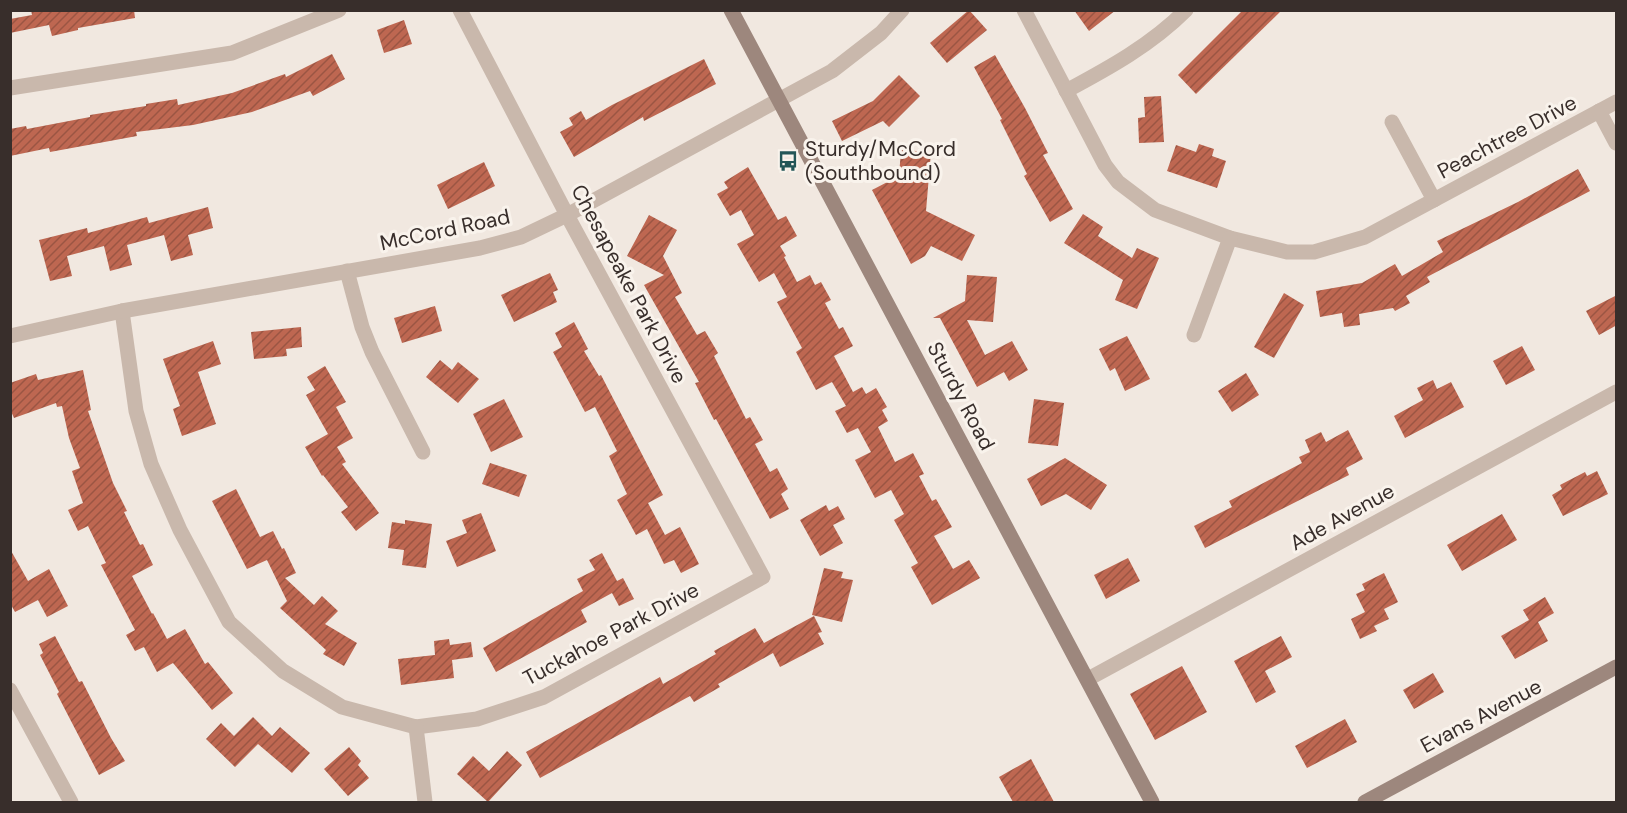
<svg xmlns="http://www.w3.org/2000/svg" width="1627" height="813" font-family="'DM Sans',sans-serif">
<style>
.building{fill:url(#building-hatch)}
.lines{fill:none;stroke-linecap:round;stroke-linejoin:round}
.street{stroke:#c9b8ac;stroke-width:15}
.secondary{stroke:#9d877d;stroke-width:15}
.labels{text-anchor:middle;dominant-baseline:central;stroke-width:6;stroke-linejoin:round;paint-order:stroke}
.street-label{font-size:21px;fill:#382e2b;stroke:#f9f3ec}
.poi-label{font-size:21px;fill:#382e2b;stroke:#f9f3ec;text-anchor:start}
</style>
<defs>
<pattern id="building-hatch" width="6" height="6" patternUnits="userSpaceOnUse" patternTransform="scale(1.5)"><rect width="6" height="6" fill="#be6751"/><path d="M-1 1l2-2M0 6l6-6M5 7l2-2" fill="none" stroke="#9b5543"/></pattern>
</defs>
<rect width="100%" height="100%" fill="#f1e8e0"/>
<g class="building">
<polygon points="31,10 134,10 135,18 78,28 78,30 52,36 49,25 10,33 10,19 32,15"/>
<polygon points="969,10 987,30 947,63 930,43"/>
<polygon points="1074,10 1116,10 1089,31"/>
<polygon points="1243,10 1282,10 1196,94 1178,75"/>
<polygon points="404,20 412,44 384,53 377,30"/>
<polygon points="332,54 345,79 313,96 310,91 252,112 193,125 136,132 137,136 50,152 49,148 10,156 10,129 26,126 27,129 90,117 90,115 146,106 146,104 177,99 178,105 232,93 285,74 286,77"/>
<polygon points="995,55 1025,108 1048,153 1043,155 1073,209 1050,222 1024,176 1027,174 1000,120 1002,119 974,67"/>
<polygon points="704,59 716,84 644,121 643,117 574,157 560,132 573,125 569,118 581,111 586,120 612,105"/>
<polygon points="899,75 920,96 889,127 883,121 842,141 832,121 873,101"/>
<polygon points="1161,96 1164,142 1139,143 1138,118 1145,117 1144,97"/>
<polygon points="1199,144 1214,149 1212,156 1226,161 1217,188 1167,171 1176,145 1196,152"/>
<polygon points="901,150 931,152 926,211 975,235 962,261 931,246 925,256 911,264 872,190 899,176"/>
<polygon points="484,162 495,186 448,209 437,185"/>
<polygon points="748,167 778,220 786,216 797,236 780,246 786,256 784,257 797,282 810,275 815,285 821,282 831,300 825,303 839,329 843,327 853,346 834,356 853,392 862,387 866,394 876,388 887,407 882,410 888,421 878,427 895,462 913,453 924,474 919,476 932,501 936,499 952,527 934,536 953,569 969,560 980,578 932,605 911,567 918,563 894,520 904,514 891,490 875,498 855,460 871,452 858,428 847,433 835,411 846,406 832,382 816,390 796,352 802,348 777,302 787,297 774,273 759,282 737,244 754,235 741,210 730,216 717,194 728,188 724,182"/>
<polygon points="1578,169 1590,191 1427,277 1430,282 1406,296 1410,303 1395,311 1393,308 1359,314 1360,325 1344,327 1342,313 1320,317 1316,291 1362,283 1395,264 1402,276 1443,252 1437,241 1518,202"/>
<polygon points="208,207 213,228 188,235 193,255 171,261 164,235 127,245 132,265 110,271 104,246 67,256 72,276 50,281 39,240 87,228 88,233 147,217 149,223"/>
<polygon points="1083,214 1103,227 1098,236 1132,258 1137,248 1159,258 1137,309 1115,300 1123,280 1064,243"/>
<polygon points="649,215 677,230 663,256 682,293 675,297 697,335 705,331 718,353 714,356 746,419 750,417 763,440 755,444 770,472 777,468 788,489 781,494 789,509 770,519 716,419 714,420 695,383 699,382 644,285 664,275 627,256"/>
<polygon points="550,273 558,290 553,292 557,302 514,322 501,295"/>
<polygon points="967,275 997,277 993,322 967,320 985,355 1012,341 1028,370 1009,381 1004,372 977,387 940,318 933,318 965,301"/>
<polygon points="1284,293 1304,305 1274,358 1254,347"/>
<polygon points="1617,295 1617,325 1599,335 1586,311"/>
<polygon points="435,306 442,331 402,343 394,318"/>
<polygon points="574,322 588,349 584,351 599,376 601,375 663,495 648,503 665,535 680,527 699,564 681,573 674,560 664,564 647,529 636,535 617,500 627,494 609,456 617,451 595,407 585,412 553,352 562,347 555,333"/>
<polygon points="301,327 302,347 286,349 287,356 254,359 251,332"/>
<polygon points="1127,336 1150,379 1125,391 1115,368 1110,371 1099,349"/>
<polygon points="213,341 221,364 198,372 216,424 182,436 173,409 180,406 163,359"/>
<polygon points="1522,346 1535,370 1506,385 1493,361"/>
<polygon points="440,360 452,370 458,362 479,379 458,403 426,377"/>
<polygon points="325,366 346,402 336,407 353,438 337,447 346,462 342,464 379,513 356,531 341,512 348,507 323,475 322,476 305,447 328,434 306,395 315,390 307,377"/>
<polygon points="83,370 91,410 88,411 113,483 127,511 124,512 140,545 143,544 153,565 132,576 152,614 153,613 167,639 185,629 205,664 208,662 233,693 212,710 173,663 157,672 144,647 135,651 126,635 135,630 101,565 106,563 88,526 78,531 68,510 83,503 72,471 80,468 69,438 62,406 57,407 56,403 14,418 10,409 10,383 36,374 38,380"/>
<polygon points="1246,373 1259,395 1232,412 1218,391"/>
<polygon points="1433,380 1437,389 1451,382 1464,407 1405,438 1394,416 1423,400 1417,388"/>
<polygon points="504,399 523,437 491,452 473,414"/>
<polygon points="1034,399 1064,403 1058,446 1028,443"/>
<polygon points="1348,430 1363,459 1346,468 1349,475 1205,548 1194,526 1232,507 1229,501 1302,463 1299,457 1310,452 1305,440 1321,432 1326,442"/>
<polygon points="1065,458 1107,485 1091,510 1066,494 1041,506 1027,479"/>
<polygon points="490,463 527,475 519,497 482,484"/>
<polygon points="1597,471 1608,494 1563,516 1552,495 1562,489 1560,485 1585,472 1587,476"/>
<polygon points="236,489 260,537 273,531 282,549 284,548 296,573 285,578 314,605 322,596 338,611 325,624 357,643 344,666 323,654 326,650 280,608 287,601 267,560 247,569 212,501"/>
<polygon points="826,505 829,511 838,506 845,519 833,525 843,543 820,556 800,520"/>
<polygon points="481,513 496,551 457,567 446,541 467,533 462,520"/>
<polygon points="1502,514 1517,540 1462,571 1447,545"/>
<polygon points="405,520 432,524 426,568 402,565 404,550 388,548 392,522 405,524"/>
<polygon points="10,549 28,581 49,569 68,606 47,617 38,600 15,612 10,603"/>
<polygon points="602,553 617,581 623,578 634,599 619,606 612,593 581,610 587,622 496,672 483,648 583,591 577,579 595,570 589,560"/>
<polygon points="1128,558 1140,581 1106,599 1094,575"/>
<polygon points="824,568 843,572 841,578 853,580 842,622 812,615"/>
<polygon points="1384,573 1398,602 1384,609 1389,619 1374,626 1377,631 1360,639 1351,619 1365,612 1356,594 1365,590 1362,584"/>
<polygon points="1545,597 1554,613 1538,622 1548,641 1515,659 1501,636 1529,620 1523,610"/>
<polygon points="814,616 822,632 818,633 824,644 780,667 773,653 718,684 720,687 694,702 690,696 540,778 526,752 660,677 663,684 716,654 714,651 755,628 764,643"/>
<polygon points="55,636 79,682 82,681 111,738 125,761 99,775 57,694 59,692 40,655 43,653 39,644"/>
<polygon points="1281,636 1292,657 1265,671 1276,692 1256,703 1234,661"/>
<polygon points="449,639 450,645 471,642 473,657 452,660 454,678 401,685 398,659 435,655 434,641"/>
<polygon points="1182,666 1207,712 1155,740 1130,694"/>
<polygon points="1433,673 1444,692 1414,709 1403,690"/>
<polygon points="253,717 272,736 280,727 310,753 292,773 258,744 235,767 206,739 221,723 234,736"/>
<polygon points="1345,719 1357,742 1307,768 1295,746"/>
<polygon points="349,747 361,761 358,765 369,778 348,796 324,769"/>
<polygon points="507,751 522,765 488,802 457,774 473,756 489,771"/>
<polygon points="1031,759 1054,802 1013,802 999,777"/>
</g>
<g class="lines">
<g class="street">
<polyline points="1024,10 1105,165 1118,182 1155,210 1230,238 1287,252 1314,252 1365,237 1616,102"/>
<polyline points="10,88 232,53 339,10"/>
<path d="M1066,91C1109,68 1151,45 1186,10"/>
<polyline points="1599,111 1616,143"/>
<polyline points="1392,122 1434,200"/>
<polyline points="347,271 362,327 372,352 423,452"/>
<polyline points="122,311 136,411 151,464 180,530 229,622 283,671 342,707 416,727 477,719 544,697 763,577 567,215 460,10"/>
<polyline points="1194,335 1230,238"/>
<polyline points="10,336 122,311 480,248 521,237 567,215 832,71 881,33 902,10"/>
<polyline points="1088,679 1616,392"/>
<polyline points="10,690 71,802"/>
<polyline points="416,727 425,802"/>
</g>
<g class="secondary">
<polyline points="731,10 1152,802"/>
<polyline points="1365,802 1616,667"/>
</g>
</g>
<defs>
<g id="bus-bare" transform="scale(1.62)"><path d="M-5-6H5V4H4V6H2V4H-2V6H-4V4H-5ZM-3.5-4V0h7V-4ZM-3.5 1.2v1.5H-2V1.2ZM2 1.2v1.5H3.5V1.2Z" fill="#235657" stroke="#f9f3ec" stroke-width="2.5" paint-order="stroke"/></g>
</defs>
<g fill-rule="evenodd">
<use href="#bus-bare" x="788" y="161"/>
</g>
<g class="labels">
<g class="street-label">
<text transform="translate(1507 137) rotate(-28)">Peachtree Drive</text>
<text transform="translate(445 230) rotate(-12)">McCord Road</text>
<text transform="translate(629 284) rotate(62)">Chesapeake Park Drive</text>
<text transform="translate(961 396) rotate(62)">Sturdy Road</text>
<text transform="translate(1342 517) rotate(-29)">Ade Avenue</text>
<text transform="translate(611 634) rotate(-28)">Tuckahoe Park Drive</text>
<text transform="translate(1481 716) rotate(-28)">Evans Avenue</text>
</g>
<g class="poi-label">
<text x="805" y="149">Sturdy/McCord<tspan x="805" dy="24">(Southbound)</tspan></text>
</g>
</g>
<rect width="1627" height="813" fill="none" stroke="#382e2b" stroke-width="24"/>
</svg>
